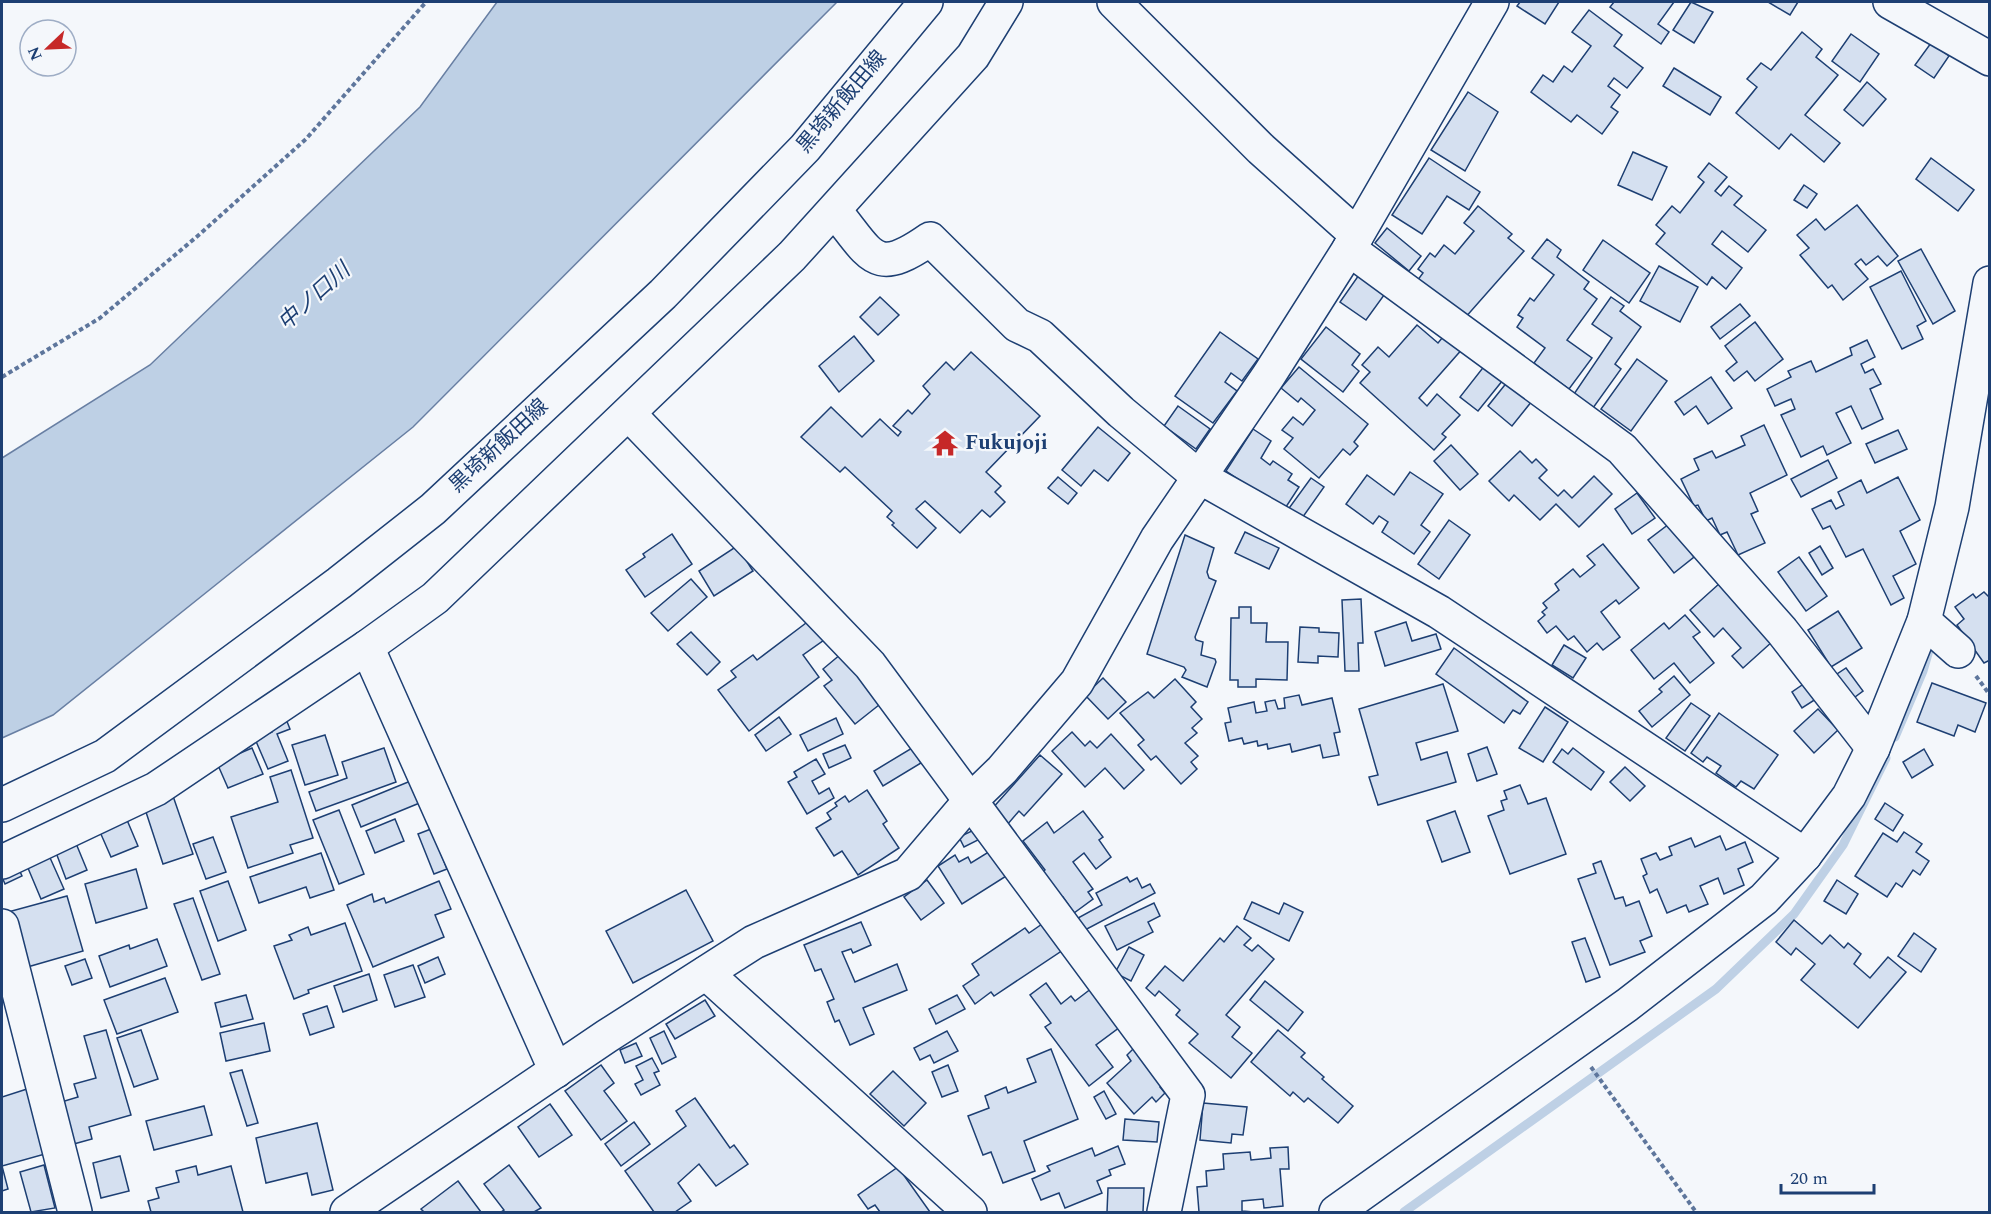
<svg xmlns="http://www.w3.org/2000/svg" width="1991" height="1214" font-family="Spectral,'Noto Sans JP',serif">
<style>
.water{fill:#bed0e5;stroke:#687fa3;stroke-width:1.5}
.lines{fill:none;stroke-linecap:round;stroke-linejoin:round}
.stream{stroke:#bed0e5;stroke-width:9}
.building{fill:#d5e0f0;stroke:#1d3f73;stroke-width:1.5}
.minor-casing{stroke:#1d3f73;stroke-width:36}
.major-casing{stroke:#1d3f73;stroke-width:36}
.path{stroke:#5e769c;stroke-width:4;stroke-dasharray:4.5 3;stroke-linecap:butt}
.minor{stroke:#f4f7fb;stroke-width:33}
.major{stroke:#f4f7fb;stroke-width:33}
.labels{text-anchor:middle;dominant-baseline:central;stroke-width:4.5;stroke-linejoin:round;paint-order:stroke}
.street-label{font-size:21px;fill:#1d3f73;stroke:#f4f7fb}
.poi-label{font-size:21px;font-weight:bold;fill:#1d3f73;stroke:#f4f7fb;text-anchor:start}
.water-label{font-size:22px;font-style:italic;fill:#1d3f73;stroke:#f4f7fb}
</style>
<rect width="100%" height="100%" fill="#f4f7fb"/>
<polygon class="water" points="497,2 837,2 413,427 53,715 2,738 2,458 150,365 420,107"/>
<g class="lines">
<g class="stream">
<polyline points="1895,737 1923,671 1930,647"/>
<polyline points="1404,1212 1716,989 1794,914 1843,845 1886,758"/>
</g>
</g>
<g class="building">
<polygon points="1520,2 1559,2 1545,24 1517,6"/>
<polygon points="1614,2 1674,2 1658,24 1669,32 1661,44 1610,7"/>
<polygon points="1691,2 1713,12 1694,43 1673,30"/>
<polygon points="1768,2 1798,2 1790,15"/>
<polygon points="1589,10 1622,35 1614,46 1643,68 1627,88 1614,78 1608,86 1620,95 1611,107 1618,112 1602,134 1577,115 1571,122 1531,92 1543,75 1553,82 1564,66 1572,72 1591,46 1572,32"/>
<polygon points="1802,32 1822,49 1816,57 1838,75 1805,115 1840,143 1824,162 1791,134 1779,149 1736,113 1757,87 1747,79 1761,63 1771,70"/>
<polygon points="1851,34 1879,54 1860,82 1832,61"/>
<polygon points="1931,43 1949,56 1934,78 1915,65"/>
<polygon points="1674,68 1721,97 1710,115 1663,86"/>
<polygon points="1867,82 1886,99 1863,126 1844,110"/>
<polygon points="1468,92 1498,112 1465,171 1431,150"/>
<polygon points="1633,152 1667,167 1652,200 1618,185"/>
<polygon points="1429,158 1480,192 1469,210 1447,196 1422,234 1392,215"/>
<polygon points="1931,158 1974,190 1958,211 1916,179"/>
<polygon points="1709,163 1727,177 1715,191 1721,196 1729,186 1742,196 1734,205 1766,230 1748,252 1722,231 1712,244 1742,268 1726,289 1712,277 1707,285 1656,244 1665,233 1656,225 1672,206 1680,213 1704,182 1698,177"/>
<polygon points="1804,185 1817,194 1807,208 1794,200"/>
<polygon points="1857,205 1898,256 1887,266 1878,256 1866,265 1861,259 1855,264 1868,279 1843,300 1832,285 1828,288 1800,255 1809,248 1797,235 1816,219 1825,230"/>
<polygon points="1478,206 1512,234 1508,238 1524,251 1464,319 1417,281 1423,273 1418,269 1430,253 1435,257 1444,245 1455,254 1474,231 1464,223"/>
<polygon points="1387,228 1421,256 1409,271 1375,243"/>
<polygon points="1547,239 1561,250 1557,257 1589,282 1584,289 1597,299 1567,340 1592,358 1569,389 1534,363 1545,348 1517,327 1523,318 1518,315 1530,298 1534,301 1554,275 1532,258"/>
<polygon points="1603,240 1650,273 1629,303 1583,270"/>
<polygon points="1921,249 1955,311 1933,324 1898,261"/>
<polygon points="1659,266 1698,287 1680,322 1640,301"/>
<polygon points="1901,271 1926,321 1917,326 1923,339 1902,349 1870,287"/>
<polygon points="1361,272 1387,291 1366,320 1340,302"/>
<polygon points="880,297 899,315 878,335 860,317"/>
<polygon points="1611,297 1624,306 1620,311 1641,327 1615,364 1621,369 1593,408 1574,394 1612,338 1592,324"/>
<polygon points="1740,304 1750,316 1720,339 1711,327"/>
<polygon points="1755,322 1783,359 1755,381 1747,371 1734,381 1726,371 1737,362 1725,346"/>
<polygon points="1417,325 1438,343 1447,332 1464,347 1419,398 1427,406 1437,394 1460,415 1442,434 1446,437 1434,450 1360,383 1370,372 1362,365 1378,347 1389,357"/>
<polygon points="1326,327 1360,354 1352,365 1359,371 1343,392 1301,359"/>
<polygon points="1220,332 1258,359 1242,381 1231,373 1225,382 1237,391 1213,423 1175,396"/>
<polygon points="854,336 874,361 839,392 819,366"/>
<polygon points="1867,340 1875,357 1861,364 1865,373 1873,369 1881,384 1870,389 1883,419 1862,429 1851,406 1836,413 1851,443 1827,455 1823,446 1801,457 1781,415 1795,409 1791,399 1775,406 1767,389 1791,377 1788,371 1811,361 1816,372 1852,355 1850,348"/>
<polygon points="971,352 1040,416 986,472 1001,486 995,492 1005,502 990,517 982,510 960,533 925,501 916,509 936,528 917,548 892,525 894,523 887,517 892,511 845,467 840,472 801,437 831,407 862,437 880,419 898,436 901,432 893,426 908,410 912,414 930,394 923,386 946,362 954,370"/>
<polygon points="1637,359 1667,381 1631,431 1601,409"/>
<polygon points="1489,360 1507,375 1478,411 1460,397"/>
<polygon points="1299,367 1368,424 1354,442 1358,446 1350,455 1343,449 1319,478 1284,449 1293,438 1282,430 1293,417 1303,425 1315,410 1301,398 1298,402 1281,388"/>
<polygon points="1512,376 1536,396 1512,426 1488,406"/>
<polygon points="1711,377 1732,408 1708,424 1696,406 1684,415 1675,402"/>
<polygon points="1178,406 1210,429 1196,449 1164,426"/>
<polygon points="1764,425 1787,475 1750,493 1758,511 1751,514 1765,543 1738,555 1727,532 1720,535 1712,518 1706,521 1698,505 1694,506 1681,479 1699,470 1694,459 1712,451 1716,458 1745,445 1741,436"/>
<polygon points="1098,427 1130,453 1108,481 1094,470 1081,486 1062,470"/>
<polygon points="1253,429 1271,441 1261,458 1270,465 1273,461 1292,474 1288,480 1299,487 1284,510 1226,471"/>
<polygon points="1898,430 1907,449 1875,463 1866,444"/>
<polygon points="1451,445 1478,474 1460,490 1434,461"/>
<polygon points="1520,451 1532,463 1536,459 1547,470 1539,478 1558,496 1564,490 1572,498 1594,476 1612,494 1579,527 1556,504 1540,520 1514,495 1509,501 1489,481"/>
<polygon points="1828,460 1837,478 1801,497 1791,479"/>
<polygon points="1410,472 1443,494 1421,525 1430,532 1414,554 1382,532 1388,522 1379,516 1373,524 1346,504 1367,475 1394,495"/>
<polygon points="1058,477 1077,493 1068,504 1048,488"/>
<polygon points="1898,477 1920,520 1900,531 1916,564 1893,576 1904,598 1891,605 1863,549 1846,557 1830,526 1823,529 1812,509 1831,500 1836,509 1844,505 1838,492 1861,480 1867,493"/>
<polygon points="1311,478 1324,487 1300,521 1287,511"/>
<polygon points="1637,493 1655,518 1632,534 1615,509"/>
<polygon points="1449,520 1470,535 1439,579 1418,564"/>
<polygon points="1669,524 1694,557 1674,573 1648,540"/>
<polygon points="1245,532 1279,548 1269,569 1235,553"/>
<polygon points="672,534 692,564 645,597 626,570 645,557 643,554"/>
<polygon points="1185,535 1214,548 1207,572 1209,578 1216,581 1195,637 1196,640 1203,642 1201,655 1215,659 1216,662 1207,687 1182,677 1186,670 1184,667 1147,654"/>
<polygon points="1603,544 1639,588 1619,604 1616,600 1601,612 1620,637 1603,650 1597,643 1587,652 1574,636 1568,640 1556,626 1547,633 1538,621 1545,615 1542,612 1547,608 1543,603 1559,590 1555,584 1573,569 1580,577 1595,565 1587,556"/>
<polygon points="737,546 753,571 714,596 699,571"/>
<polygon points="1820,546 1833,568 1822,575 1809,553"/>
<polygon points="1799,557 1827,596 1806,611 1778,572"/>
<polygon points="691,579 707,597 668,631 651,613"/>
<polygon points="1720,583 1773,641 1743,668 1732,656 1741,648 1723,628 1714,637 1690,610"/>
<polygon points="1984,592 1990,598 1990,660 1984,663 1957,625 1964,619 1955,607 1973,594 1976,598"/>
<polygon points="1361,599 1363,643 1358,643 1359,671 1345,671 1342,600"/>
<polygon points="1239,607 1251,607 1251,623 1267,623 1266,642 1288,642 1287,680 1256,679 1256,687 1238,687 1238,680 1230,680 1231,618 1239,618"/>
<polygon points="1838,611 1862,648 1831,667 1808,630"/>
<polygon points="1685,615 1700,632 1693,637 1714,663 1690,683 1674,663 1654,679 1631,650 1664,623 1669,629"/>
<polygon points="810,620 824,640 803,655 819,677 749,731 718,690 736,677 731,671 753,655 757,660"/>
<polygon points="1406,622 1412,641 1436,634 1441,649 1385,666 1375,632"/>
<polygon points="1300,627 1319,628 1319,632 1339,633 1338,657 1318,656 1318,663 1298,662"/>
<polygon points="691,632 720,662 707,675 677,644"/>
<polygon points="1564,645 1586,658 1573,678 1552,665"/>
<polygon points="1454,648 1528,702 1520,714 1513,710 1504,723 1436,674"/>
<polygon points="841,654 884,701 855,724 824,686 832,680 823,669"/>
<polygon points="1846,668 1863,691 1851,700 1834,676"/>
<polygon points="1674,676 1690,695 1652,727 1639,711 1662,692 1659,689"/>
<polygon points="1103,678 1126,702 1108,719 1085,695"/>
<polygon points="1175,679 1196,702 1191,707 1202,719 1192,728 1197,733 1185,743 1198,756 1191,762 1197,769 1181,784 1156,756 1151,760 1138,745 1144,740 1120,713 1148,692 1154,698"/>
<polygon points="1805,683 1816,699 1802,708 1792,692"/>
<polygon points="1932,683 1986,703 1975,732 1958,725 1954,736 1917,722"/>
<polygon points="1443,684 1458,731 1416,743 1421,760 1447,752 1456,782 1378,805 1369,777 1378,775 1359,709"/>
<polygon points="1299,695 1302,705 1332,698 1340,732 1334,733 1339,755 1323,758 1320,745 1292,752 1290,744 1268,749 1267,744 1258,746 1257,741 1244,744 1242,738 1229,741 1225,723 1231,722 1228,708 1254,702 1256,713 1267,711 1265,702 1275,700 1278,709 1285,708 1284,698"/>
<polygon points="1691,703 1710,716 1685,751 1666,738"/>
<polygon points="1545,707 1568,722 1543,762 1519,748"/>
<polygon points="1818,709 1838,730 1814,753 1794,731"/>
<polygon points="1719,713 1778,755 1754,789 1741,781 1736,787 1716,773 1721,766 1707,757 1703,762 1691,753"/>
<polygon points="779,717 791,734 766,751 755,735"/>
<polygon points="836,718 843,734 808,751 800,735"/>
<polygon points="286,719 290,729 277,734 288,761 268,769 255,739 272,732 270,725"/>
<polygon points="1072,732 1085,746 1090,741 1097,748 1111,734 1144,770 1124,789 1105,768 1085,787 1052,751"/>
<polygon points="325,735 338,775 305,785 292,745"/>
<polygon points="845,745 851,758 829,768 823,754"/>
<polygon points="1487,747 1497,774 1477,781 1468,754"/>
<polygon points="252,748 263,774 228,788 217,763"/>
<polygon points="384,748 396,782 316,811 309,792 347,778 342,762"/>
<polygon points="912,748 921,763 883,786 874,771"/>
<polygon points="1573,748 1604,772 1591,790 1553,762 1562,749 1568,754"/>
<polygon points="1924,749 1933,765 1912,778 1903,762"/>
<polygon points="1040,755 1062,774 1024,816 1019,811 1007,825 991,810"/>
<polygon points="816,759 825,774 812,781 819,794 829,788 834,798 807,814 788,782 797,777 794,772"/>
<polygon points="1625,767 1645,786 1630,801 1610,782"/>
<polygon points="291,770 313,838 290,845 293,853 248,868 231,817 278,802 270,777"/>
<polygon points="413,780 422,802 361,827 352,805"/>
<polygon points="1520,785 1528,804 1546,798 1566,854 1510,874 1488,816 1504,810 1501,801 1507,799 1504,791"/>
<polygon points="867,790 887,821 883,824 899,848 858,875 842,851 834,856 816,828 831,819 827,813 837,806 835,803 845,796 849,802"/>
<polygon points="173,796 193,854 163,864 144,806"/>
<polygon points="1885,803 1903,815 1893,831 1875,819"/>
<polygon points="339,810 364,874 339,884 313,820"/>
<polygon points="1083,811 1103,837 1099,840 1111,857 1096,869 1084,853 1073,862 1093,889 1088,892 1093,899 1074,913 1063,897 1058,900 1039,875 1045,870 1023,841 1047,822 1054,833"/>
<polygon points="1455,811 1470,852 1442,862 1427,821"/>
<polygon points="395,819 404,841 375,853 366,831"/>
<polygon points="127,820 138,846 111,857 100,832"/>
<polygon points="431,829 447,869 434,874 418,834"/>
<polygon points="976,829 980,839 964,847 959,837"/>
<polygon points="1904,832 1922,844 1916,852 1929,861 1920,875 1913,870 1902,887 1896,883 1887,897 1855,876 1883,833 1897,842"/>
<polygon points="1720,836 1726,850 1745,842 1753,862 1738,869 1744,885 1724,894 1718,878 1700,886 1708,904 1689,912 1686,905 1667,913 1657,889 1650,893 1643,876 1647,874 1641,859 1656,853 1660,860 1672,855 1669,847 1691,838 1695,847"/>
<polygon points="213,837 226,872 206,879 193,844"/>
<polygon points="75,841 87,870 66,879 55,850"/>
<polygon points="995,848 1011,873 962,904 938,866 955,855 959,862 968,857 971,863"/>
<polygon points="47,851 64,889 41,899 25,861"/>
<polygon points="321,853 334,890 310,898 306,887 259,903 250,877"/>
<polygon points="1601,861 1615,899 1623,897 1626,906 1639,901 1652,936 1640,941 1645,952 1610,965 1578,879 1596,873 1593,864"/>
<polygon points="17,865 22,876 5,884 2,877"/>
<polygon points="136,869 147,908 96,923 85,884"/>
<polygon points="1127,877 1130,882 1137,878 1142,888 1150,884 1155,893 1085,930 1078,918 1102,905 1096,893"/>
<polygon points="927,880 944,903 921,920 904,897"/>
<polygon points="1837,880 1858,894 1846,914 1824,901"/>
<polygon points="228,881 246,930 218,941 200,891"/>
<polygon points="439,881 451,909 435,915 444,937 373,967 347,905 372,894 374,902 384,898 386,903"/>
<polygon points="686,890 713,941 633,983 606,931"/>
<polygon points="67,896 83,951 24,968 8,912"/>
<polygon points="193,898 220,974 202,980 174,904"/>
<polygon points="1252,902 1279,914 1284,903 1303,912 1289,941 1244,919"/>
<polygon points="1154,903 1160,916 1148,922 1153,932 1117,950 1105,926"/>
<polygon points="1794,920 1822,944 1830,935 1844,948 1848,943 1861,954 1854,964 1870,978 1888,957 1906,972 1858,1028 1801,980 1815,964 1796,948 1791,955 1776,942"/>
<polygon points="861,922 871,945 853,953 851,949 842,952 855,982 897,964 907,990 863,1008 874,1034 850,1045 839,1020 835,1022 827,1002 834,999 821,969 815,971 804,945"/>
<polygon points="1045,922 1063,950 994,996 991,992 975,1004 963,986 979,975 972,964 1025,928 1029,933"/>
<polygon points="345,923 362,971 308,990 309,993 294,999 274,946 292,940 289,935 308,927 311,935"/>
<polygon points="1237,926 1251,938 1244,945 1252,951 1258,945 1274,959 1226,1015 1240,1027 1232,1037 1252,1053 1231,1078 1189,1043 1198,1034 1176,1015 1180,1010 1159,991 1155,996 1146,988 1165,966 1183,981 1220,938 1224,942"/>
<polygon points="1914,933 1936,949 1921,972 1898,956"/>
<polygon points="1585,938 1600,977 1586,982 1572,942"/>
<polygon points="157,939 167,966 110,987 99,956 129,945 130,949"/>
<polygon points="1129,947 1144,955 1131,981 1115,973"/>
<polygon points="438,957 445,974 425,983 418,966"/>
<polygon points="85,959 92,978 72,985 65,966"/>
<polygon points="413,965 425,997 395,1007 384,975"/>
<polygon points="369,974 377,1000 343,1012 334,986"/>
<polygon points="165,978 178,1012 117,1034 104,1000"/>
<polygon points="1265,981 1303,1012 1288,1031 1250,1000"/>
<polygon points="1046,983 1061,1004 1071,996 1075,1001 1096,985 1124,1024 1096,1045 1113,1067 1089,1086 1045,1027 1051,1023 1030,995"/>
<polygon points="246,995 253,1019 221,1027 215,1003"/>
<polygon points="957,995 965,1009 936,1024 929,1009"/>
<polygon points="705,1000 715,1016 675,1039 666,1024"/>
<polygon points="327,1006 334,1027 310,1035 303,1014"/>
<polygon points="264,1023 270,1051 226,1061 220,1033"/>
<polygon points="106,1030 131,1115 89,1127 92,1139 70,1145 58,1103 78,1097 74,1084 96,1078 84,1036"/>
<polygon points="141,1030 158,1079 134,1087 117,1038"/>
<polygon points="1278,1030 1305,1053 1301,1057 1324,1077 1322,1079 1353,1106 1338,1123 1308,1098 1304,1102 1293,1092 1290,1096 1251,1062"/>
<polygon points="664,1031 676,1057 662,1064 650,1038"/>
<polygon points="947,1031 958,1051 934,1063 930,1055 920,1060 914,1048"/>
<polygon points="636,1043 642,1056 625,1063 620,1050"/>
<polygon points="1136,1046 1167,1080 1160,1087 1165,1093 1156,1102 1152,1097 1134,1114 1107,1083 1131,1061 1127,1055"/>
<polygon points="1051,1049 1078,1119 1024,1141 1035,1171 1003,1183 991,1152 983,1155 968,1116 989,1108 985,1096 1006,1087 1008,1093 1036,1082 1027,1059"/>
<polygon points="652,1058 659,1071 654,1073 660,1085 641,1095 635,1084 643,1080 636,1066"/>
<polygon points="601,1065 614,1083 604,1091 627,1121 601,1140 565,1091"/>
<polygon points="948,1065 958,1091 942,1097 932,1072"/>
<polygon points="242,1070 258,1123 247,1126 230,1073"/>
<polygon points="893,1071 926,1103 904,1126 870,1094"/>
<polygon points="27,1089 45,1154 2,1166 8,1189 2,1191 2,1097"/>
<polygon points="1104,1091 1116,1114 1106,1119 1094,1097"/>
<polygon points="695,1098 730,1148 734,1145 748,1164 716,1186 699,1164 678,1183 691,1201 675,1212 654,1212 625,1171 686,1126 676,1111"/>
<polygon points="1203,1103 1247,1107 1243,1135 1232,1134 1231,1143 1200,1140"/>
<polygon points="550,1104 572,1135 539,1157 518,1127"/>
<polygon points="204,1106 212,1135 154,1150 146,1121"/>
<polygon points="1125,1119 1159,1122 1157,1142 1123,1140"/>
<polygon points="634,1122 650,1144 621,1166 605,1144"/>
<polygon points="317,1123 333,1190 312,1195 307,1173 266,1183 256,1138"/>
<polygon points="1118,1146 1125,1164 1109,1170 1111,1175 1097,1181 1102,1193 1065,1208 1059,1193 1041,1200 1032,1179 1050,1171 1047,1166 1092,1148 1095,1156"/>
<polygon points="1288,1147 1289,1169 1280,1169 1283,1206 1264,1208 1263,1199 1242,1201 1242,1211 1254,1212 1199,1212 1197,1187 1207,1186 1206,1171 1224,1169 1223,1154 1250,1152 1251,1160 1271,1158 1270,1148"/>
<polygon points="120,1156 129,1191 101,1198 93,1163"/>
<polygon points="44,1165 55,1208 31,1212 20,1172"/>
<polygon points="509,1165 541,1208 534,1212 501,1212 504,1210 484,1184"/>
<polygon points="196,1166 198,1175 231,1166 243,1212 151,1212 148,1201 159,1198 156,1188 179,1182 176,1171"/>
<polygon points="898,1167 930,1212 880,1212 875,1205 868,1209 858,1195"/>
<polygon points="458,1181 481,1212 424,1212 421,1209"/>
<polygon points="1108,1188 1144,1188 1143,1212 1107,1212"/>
</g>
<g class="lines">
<g class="minor-casing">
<g id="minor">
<polyline points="1114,2 1261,149 1357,235"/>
<polyline points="1890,2 1990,59"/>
<path d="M835,211C872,256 874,278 930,239L1017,325L1040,336L1121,412L1198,476L1439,612L1805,855"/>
<polyline points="1349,249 1622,449 1782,631 1873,748"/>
<polyline points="629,414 870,665 1188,1095 1164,1212"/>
<polyline points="1924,621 1958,651"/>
<polyline points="367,647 556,1071"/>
<polyline points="2,862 156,789 367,647 435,598 792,256 973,56 1006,2"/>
<polyline points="2,926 75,1212"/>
<polyline points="706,973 970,1212"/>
<polyline points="347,1212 607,1036 754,942 908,874 970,801 1002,770 1077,682 1157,539 1269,375 1349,249 1492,2"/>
<polyline points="1336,1212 1627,1005 1764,899 1805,855 1849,796 1873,748 1924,621 1952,507 1990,283"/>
</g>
</g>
<g class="major-casing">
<polyline id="major" points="2,805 105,756 339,583 433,509 663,294 805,148 926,2"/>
</g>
<g class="path">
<polyline points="2,377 100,318 200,234 306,139 426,2"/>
<polyline points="1976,676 1990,695"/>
<polyline points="1591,1067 1696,1212"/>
</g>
<use href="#minor" class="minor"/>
<use href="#major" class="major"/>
</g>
<defs>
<g id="temple-bare" transform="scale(2.07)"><path d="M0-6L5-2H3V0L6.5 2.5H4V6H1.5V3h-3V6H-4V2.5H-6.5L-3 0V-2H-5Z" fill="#c62828" stroke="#f4f7fb" stroke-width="2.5" paint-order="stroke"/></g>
</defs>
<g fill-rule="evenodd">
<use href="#temple-bare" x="945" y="443"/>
</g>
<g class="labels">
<g class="street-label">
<text transform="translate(842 102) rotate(-50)">黒埼新飯田線</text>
<text transform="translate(499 446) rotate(-43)">黒埼新飯田線</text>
</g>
<g class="poi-label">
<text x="965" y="443">Fukujoji</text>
</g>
<g class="water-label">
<text transform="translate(314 297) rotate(-42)">中ノ口川</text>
</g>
</g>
<rect width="1991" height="1214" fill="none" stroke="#1d3f73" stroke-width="6"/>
<g transform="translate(48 48) rotate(247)"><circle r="28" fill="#f4f7fb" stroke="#9eadc5" stroke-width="1.5"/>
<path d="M0-4.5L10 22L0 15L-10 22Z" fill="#c62828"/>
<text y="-9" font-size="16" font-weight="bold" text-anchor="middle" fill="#1d3f73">N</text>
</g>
<path d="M1781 1184v9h93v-9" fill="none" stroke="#1d3f73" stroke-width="3"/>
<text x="1790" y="1184" font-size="18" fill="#1d3f73" stroke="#f4f7fb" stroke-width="4.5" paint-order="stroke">20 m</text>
</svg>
